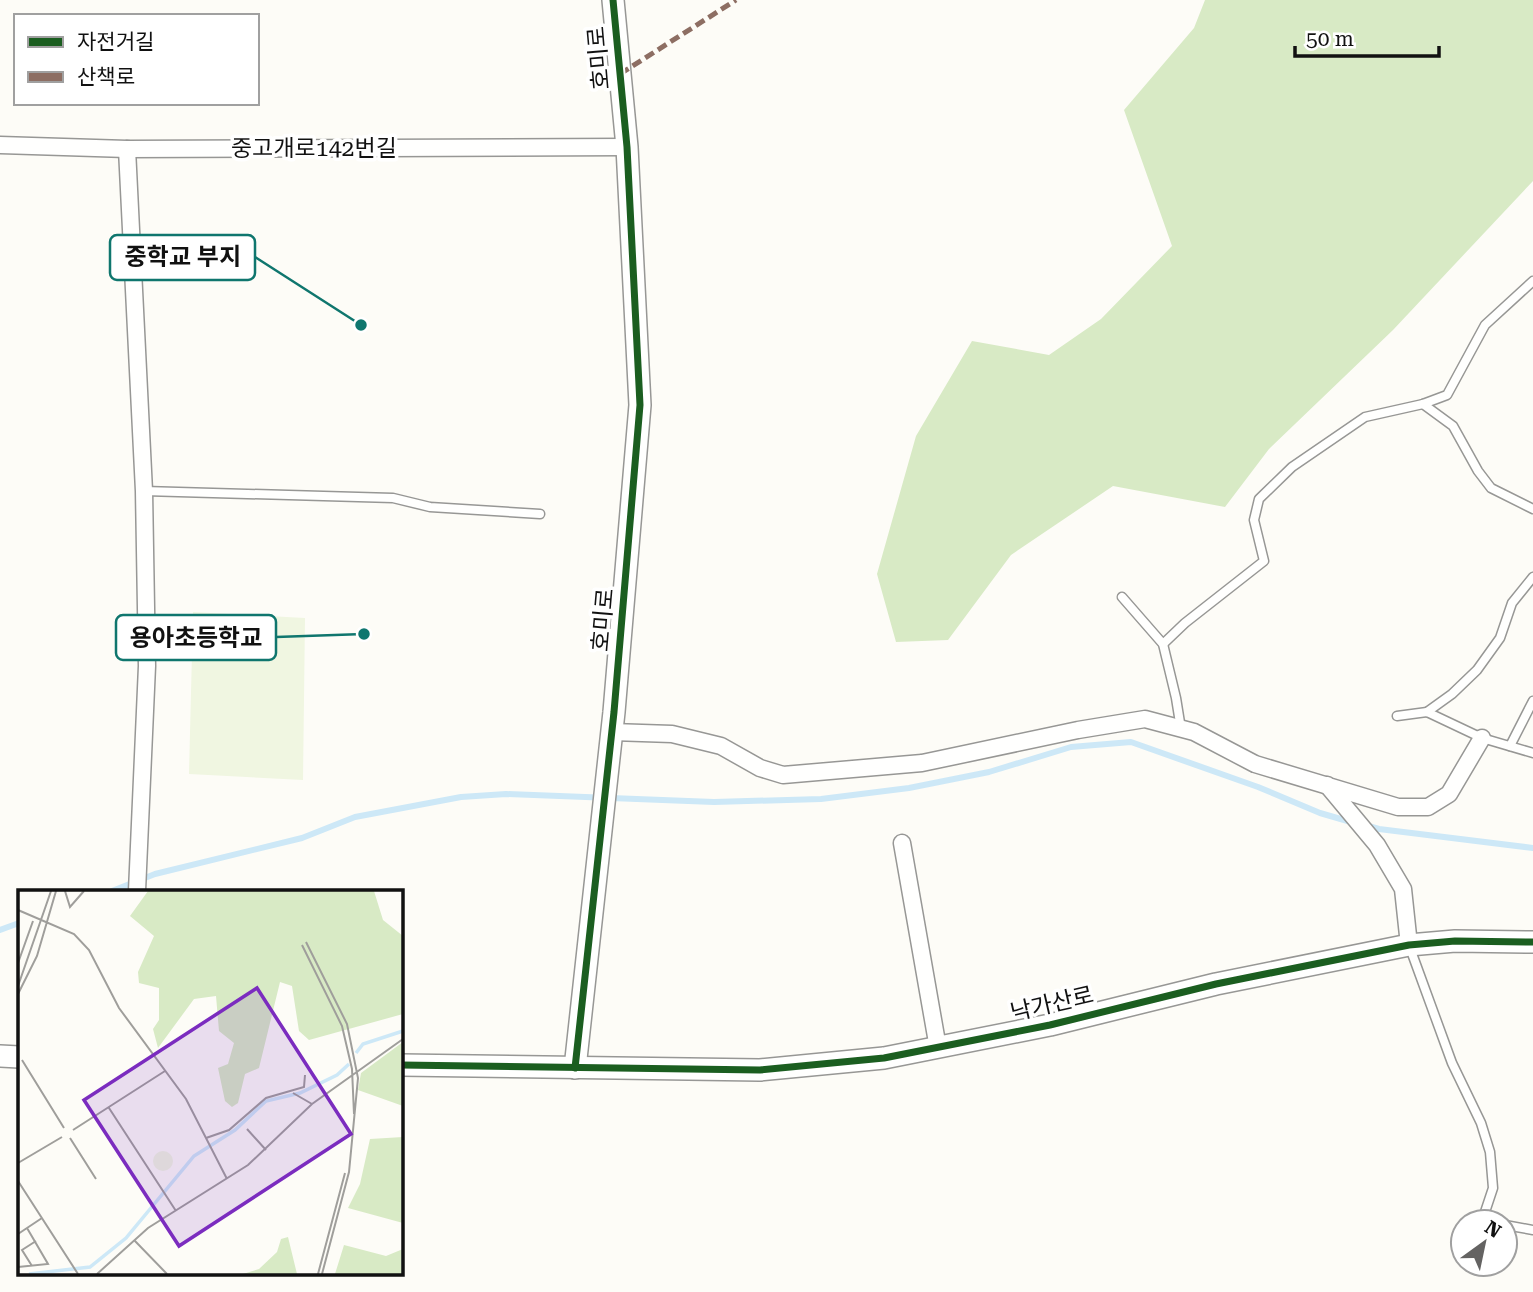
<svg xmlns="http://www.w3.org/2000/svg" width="1533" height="1292" font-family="'Roboto Serif','Noto Sans KR',serif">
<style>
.forest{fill:#d8eac5}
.pitch{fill:#f0f6e1}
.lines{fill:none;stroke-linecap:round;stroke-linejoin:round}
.stream{stroke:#cde8f7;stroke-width:6}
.service-casing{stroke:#979795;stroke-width:11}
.minor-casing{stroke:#979795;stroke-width:19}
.tertiary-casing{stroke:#979795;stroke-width:24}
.service{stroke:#fffffe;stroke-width:8}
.minor{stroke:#fffffe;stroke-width:16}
.tertiary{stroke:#fffffe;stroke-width:21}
.quiet{stroke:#8d6e63;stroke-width:5;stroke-dasharray:10 5;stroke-linecap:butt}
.cycleway-casing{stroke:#fff;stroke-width:11}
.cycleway{stroke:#1b5e20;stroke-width:7}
.labels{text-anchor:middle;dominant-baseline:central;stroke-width:7;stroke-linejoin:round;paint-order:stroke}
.street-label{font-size:23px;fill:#111;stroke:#fff}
.inset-river{fill:none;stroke:#cde8f7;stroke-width:3.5}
.inset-road{fill:none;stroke:#9f9e9b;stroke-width:2}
.view{fill:#7b2cbf;fill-opacity:0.15;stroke:#7b2cbf;stroke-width:3.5}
.inset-edge{fill:none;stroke:#111;stroke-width:3.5}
.leader{fill:none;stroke:#0f766e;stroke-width:2.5}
.callout-dot{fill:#0f766e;stroke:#fff;stroke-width:2.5}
.callout{fill:#fff;stroke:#0f766e;stroke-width:2.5}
.callout-label{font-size:24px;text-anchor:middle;font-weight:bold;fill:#111}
</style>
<rect width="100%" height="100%" fill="#fdfcf7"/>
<polygon class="forest" points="1205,0 1533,0 1533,181 1393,330 1269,449 1225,507 1113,486 1011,555 948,640 896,642 877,574 916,436 972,341 1049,355 1101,319 1172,246 1124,110 1194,28"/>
<polygon class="pitch" points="193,612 305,618 303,780 189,774"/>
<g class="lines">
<g class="stream">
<polyline points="1365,825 1379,829 1533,848"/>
<polyline points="112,891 155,874 302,838 355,817 461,797 506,794 714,802 821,799 909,788 989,772 1071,747 1131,742 1258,787 1320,813 1351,822"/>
<polyline points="0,930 19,923"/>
</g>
<g class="service-casing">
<g id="service">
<polyline points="1423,404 1453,426 1478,471 1491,488 1533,509"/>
<polyline points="144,491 393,498 430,507 540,514"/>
<polyline points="1122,597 1163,644 1176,698 1181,729"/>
<polyline points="1163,644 1185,623 1264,561 1254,520 1259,499 1292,467 1365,417 1423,404 1447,395 1485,325 1533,281"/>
<polyline points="1427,712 1452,694 1477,670 1500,638 1512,603 1533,577"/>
<polyline points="1397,716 1427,712 1482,738 1533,753"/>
<polyline points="1510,746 1533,701"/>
<polyline points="1410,948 1452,1063 1481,1123 1490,1152 1493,1188 1482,1221 1490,1222"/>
<polyline points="1505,1225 1533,1230"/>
</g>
</g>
<g class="minor-casing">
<g id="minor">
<polyline points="0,145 127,149 627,147"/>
<polyline points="127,149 144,491 147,666 137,891"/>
<polyline points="612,732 672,734 721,746 760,768 783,775 922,763 1078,730 1145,719 1194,732 1255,764 1398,807 1428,807 1449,794 1482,738"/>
<polyline points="1327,785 1377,845 1403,889 1409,945"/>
<polyline points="902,843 938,1048"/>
</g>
</g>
<g class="tertiary-casing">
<g id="tertiary">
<polyline points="0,1056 19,1057"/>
<polyline points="401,1065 760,1070 884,1058 1050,1025 1216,984 1409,945 1455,941 1533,942"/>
<polyline points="575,1068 614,712 640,405 627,147 613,0"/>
</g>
</g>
<use href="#service" class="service"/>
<use href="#minor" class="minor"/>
<use href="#tertiary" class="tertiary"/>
<polyline class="quiet" points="620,74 736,0"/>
<g class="cycleway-casing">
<g id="cycleway">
<polyline points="401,1065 760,1070 884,1058 1050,1025 1216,984 1409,945 1455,941 1533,942"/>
<polyline points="575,1068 614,712 640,405 627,147 613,0"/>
</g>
</g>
<use href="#cycleway" class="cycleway"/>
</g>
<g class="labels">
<g class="street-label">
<text transform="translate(599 58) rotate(-95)">호미로</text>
<text x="314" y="148">중고개로142번길</text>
<text transform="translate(603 620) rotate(-85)">호미로</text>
<text transform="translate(1052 1004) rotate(-13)">낙가산로</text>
</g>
</g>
<g transform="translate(18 890)">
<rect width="385" height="385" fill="#fdfcf7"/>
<path d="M130,1H356L365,30L385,46V124L291,150L281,141L274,96L262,92L241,178L227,184L220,213L214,217L207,211L200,178L210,174L216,153L201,141L198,106L176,109L140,158L135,139L141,130V98L121,93L120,82L136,46L112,26ZM385,152V216L340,200L343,183ZM385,247V333L330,318L342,294L352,249ZM270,347L279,384H225L241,379L259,362L263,349ZM326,355L368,366L385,359V384H317Z" fill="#d8eac5"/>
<path d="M135 271a10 10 0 1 1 20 0a10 10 0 1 1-20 0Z" fill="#f0f6e1"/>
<path class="inset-river" d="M338,163L345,154L385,141M11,384L72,377L108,348L176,266L217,240L248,211L282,203L319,185L331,174"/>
<path class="inset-road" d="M47,1L52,17L66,1M0,20L56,44L71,60L101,118L168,209L209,289M288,52L329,134L340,188L331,282L304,384M284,55L324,136L334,179L336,224M0,73L15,31M0,96L33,1M0,104L19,66L38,1M4,170L46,238M275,203L294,214M91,218L158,321M229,239L248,260M55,240L147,181M52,248L78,289M188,248L211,240L248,208L286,197L287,185M0,273L44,247M0,291L60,384M0,344L24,328M117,351L149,384M14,376L4,360L18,351M0,377L30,374L9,338M79,384L130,338L230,275L294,214L385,149M300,384L327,283"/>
<path class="view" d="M239,98L333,244L161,356L66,210Z"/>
<rect width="385" height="385" class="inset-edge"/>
</g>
<path class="leader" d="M361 325L255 257M364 634L276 637"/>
<g class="callout-dot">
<circle cx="361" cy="325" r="7"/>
<circle cx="364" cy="634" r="7"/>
</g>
<g class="callout">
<rect x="110" y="235" width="145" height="45" rx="7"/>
<rect x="116" y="615" width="160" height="45" rx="7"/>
</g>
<g class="callout-label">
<text x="183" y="265">중학교 부지</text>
<text x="196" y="646">용아초등학교</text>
</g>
<rect x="14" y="14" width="245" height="91" fill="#ffffff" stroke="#a0a0a0" stroke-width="2"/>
<rect x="28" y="37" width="35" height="10" fill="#1b5e20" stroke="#a0a0a0" stroke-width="2"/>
<text x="77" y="49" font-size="21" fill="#111111">자전거길</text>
<rect x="28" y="72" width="35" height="10" fill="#8d6e63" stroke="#a0a0a0" stroke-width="2"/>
<text x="77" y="84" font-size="21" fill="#111111">산책로</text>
<g transform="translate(1484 1243) rotate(33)"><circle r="33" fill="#ffffff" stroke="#a0a0a0" stroke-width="2"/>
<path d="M0-5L12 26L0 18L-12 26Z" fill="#646362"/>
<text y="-10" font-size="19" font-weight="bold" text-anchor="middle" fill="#111111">N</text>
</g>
<path d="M1295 46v10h144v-10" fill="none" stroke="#111111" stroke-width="3.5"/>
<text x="1306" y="46" font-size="21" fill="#111111" stroke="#ffffff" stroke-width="5" paint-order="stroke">50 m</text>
</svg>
